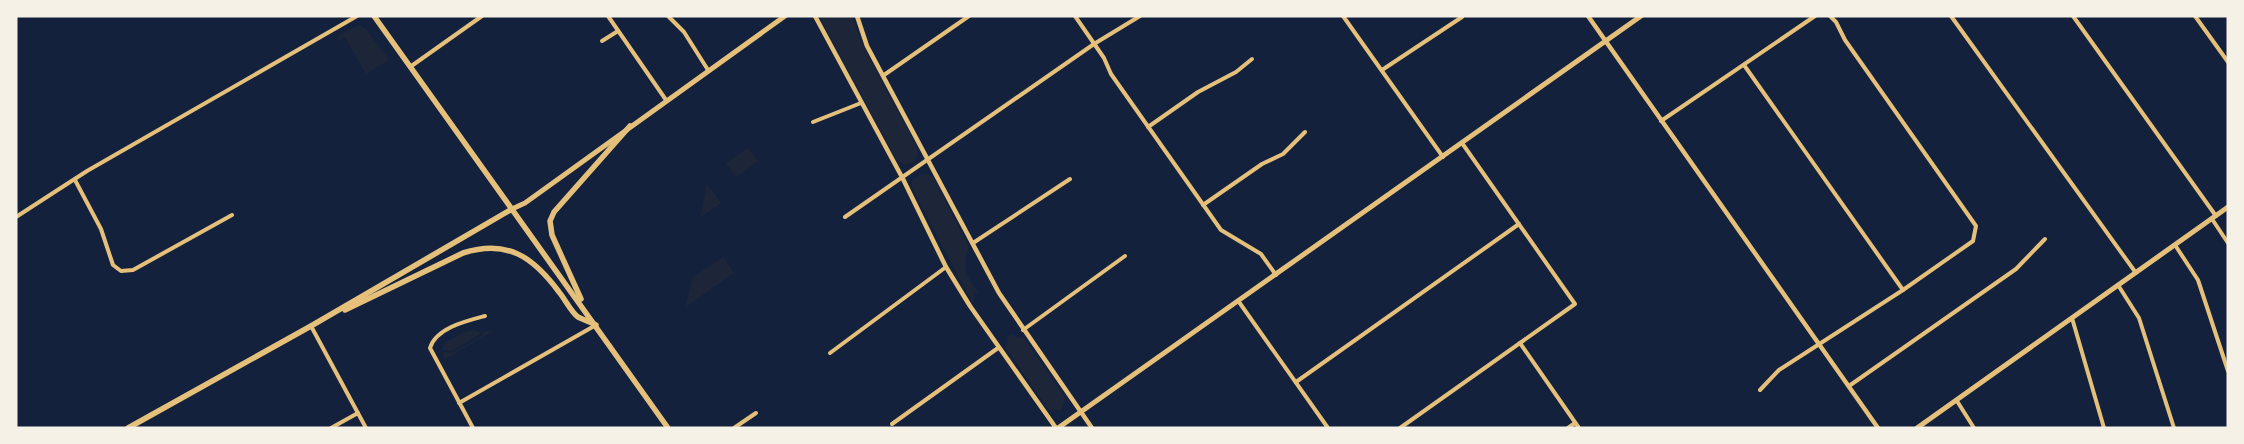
<svg xmlns="http://www.w3.org/2000/svg" width="2244" height="444" font-family="Overpass,sans-serif">
<style>
.green{fill:#1d2539}
.lines{fill:none;stroke-linecap:round;stroke-linejoin:round}
.minor{stroke:#e5c07b;stroke-width:4}
.tertiary{stroke:#e5c07b;stroke-width:4.5}
.secondary{stroke:#e5c07b;stroke-width:5}
.primary{stroke:#e5c07b;stroke-width:5.5}
</style>
<rect width="100%" height="100%" fill="#14213d"/>
<g class="green">
<polygon points="819,16 852,16 864,48 917,147 918,155 913,162 904,165 896,159"/>
<polygon points="359,25 366,29 389,60 366,74 345,37 339,40 337,36"/>
<polygon points="748,148 758,161 736,177 726,163"/>
<path d="M921,174H928L934,179L969,247C961,269 966,275 979,293L975,292L973,304L912,188V181Z"/>
<polygon points="708,185 721,203 701,217 706,186"/>
<polygon points="723,257 734,273 686,307 692,278"/>
<polygon points="473,330 482,333 452,351 442,350 445,343 464,332"/>
<polygon points="495,330 445,359 444,359 442,352 452,353 482,336 484,332"/>
<polygon points="1011,334 1017,338 1023,337 1065,397 1062,410 1049,410 1005,347 1008,344 1007,337"/>
</g>
<g class="lines">
<g class="minor">
<polyline points="608,16 666,100"/>
<polyline points="668,16 684,32 708,70"/>
<polyline points="1075,16 1104,58 1111,74 1221,230 1261,254 1276,275"/>
<polyline points="1343,16 1443,157"/>
<polyline points="1951,16 2136,273"/>
<polyline points="2073,16 2216,216"/>
<polyline points="2195,16 2228,62"/>
<polyline points="602,41 618,31"/>
<polyline points="1744,65 1903,290"/>
<polyline points="410,67 482,16"/>
<polyline points="1382,70 1462,17"/>
<polyline points="884,75 969,16"/>
<polyline points="1661,121 1815,16"/>
<polyline points="813,122 861,103"/>
<polyline points="1148,127 1198,92 1236,72 1252,59"/>
<polyline points="75,180 101,229 113,265 121,271 133,270 232,215"/>
<polyline points="1203,205 1262,164 1283,154 1305,132"/>
<polyline points="16,217 87,171 357,16"/>
<polyline points="845,217 1094,44 1140,16"/>
<polyline points="2212,219 2228,243"/>
<polyline points="973,243 1070,179"/>
<polyline points="2175,245 2198,280 2228,371"/>
<polyline points="2118,285 2139,318 2174,428"/>
<polyline points="1239,302 1328,428"/>
<polyline points="2072,318 2104,428"/>
<polyline points="311,326 366,428"/>
<polyline points="1023,330 1125,256"/>
<polyline points="1520,343 1579,428"/>
<polyline points="830,353 946,267"/>
<polyline points="1296,382 1519,224"/>
<polyline points="1849,386 2016,269 2045,239"/>
<polyline points="1760,390 1779,370 1903,290 1973,241 1976,226 1845,40 1836,22 1830,16"/>
<polyline points="1957,401 1974,428"/>
<polyline points="459,403 596,325"/>
<polyline points="892,424 998,348"/>
<polyline points="331,428 358,413"/>
<path d="M473,428L430,348C436,328 466,321 485,316"/>
<polyline points="734,428 756,413"/>
<polyline points="1400,428 1575,304 1462,143"/>
<polyline points="1568,428 1575,423"/>
</g>
<g class="tertiary">
<polyline points="815,16 903,179 946,267 970,306 1056,428"/>
<polyline points="857,16 867,46 999,293 1092,428"/>
<polyline points="1588,16 1878,428"/>
</g>
<g class="secondary">
<polyline points="512,209 525,203 785,16"/>
<polyline points="1058,428 1641,16"/>
<polyline points="1917,428 2228,207"/>
</g>
<g class="primary">
<polyline points="374,16 668,428"/>
<polyline points="581,299 552,235 550,221 554,212 630,126"/>
<path d="M345,310L463,253C508,239 533,257 559,292C565,299 571,312 578,317C584,320 590,322 596,325"/>
<polyline points="128,428 311,326 512,209"/>
</g>
</g>
<rect width="2244" height="444" fill="none" stroke="#f6f1e7" stroke-width="35"/>
</svg>
